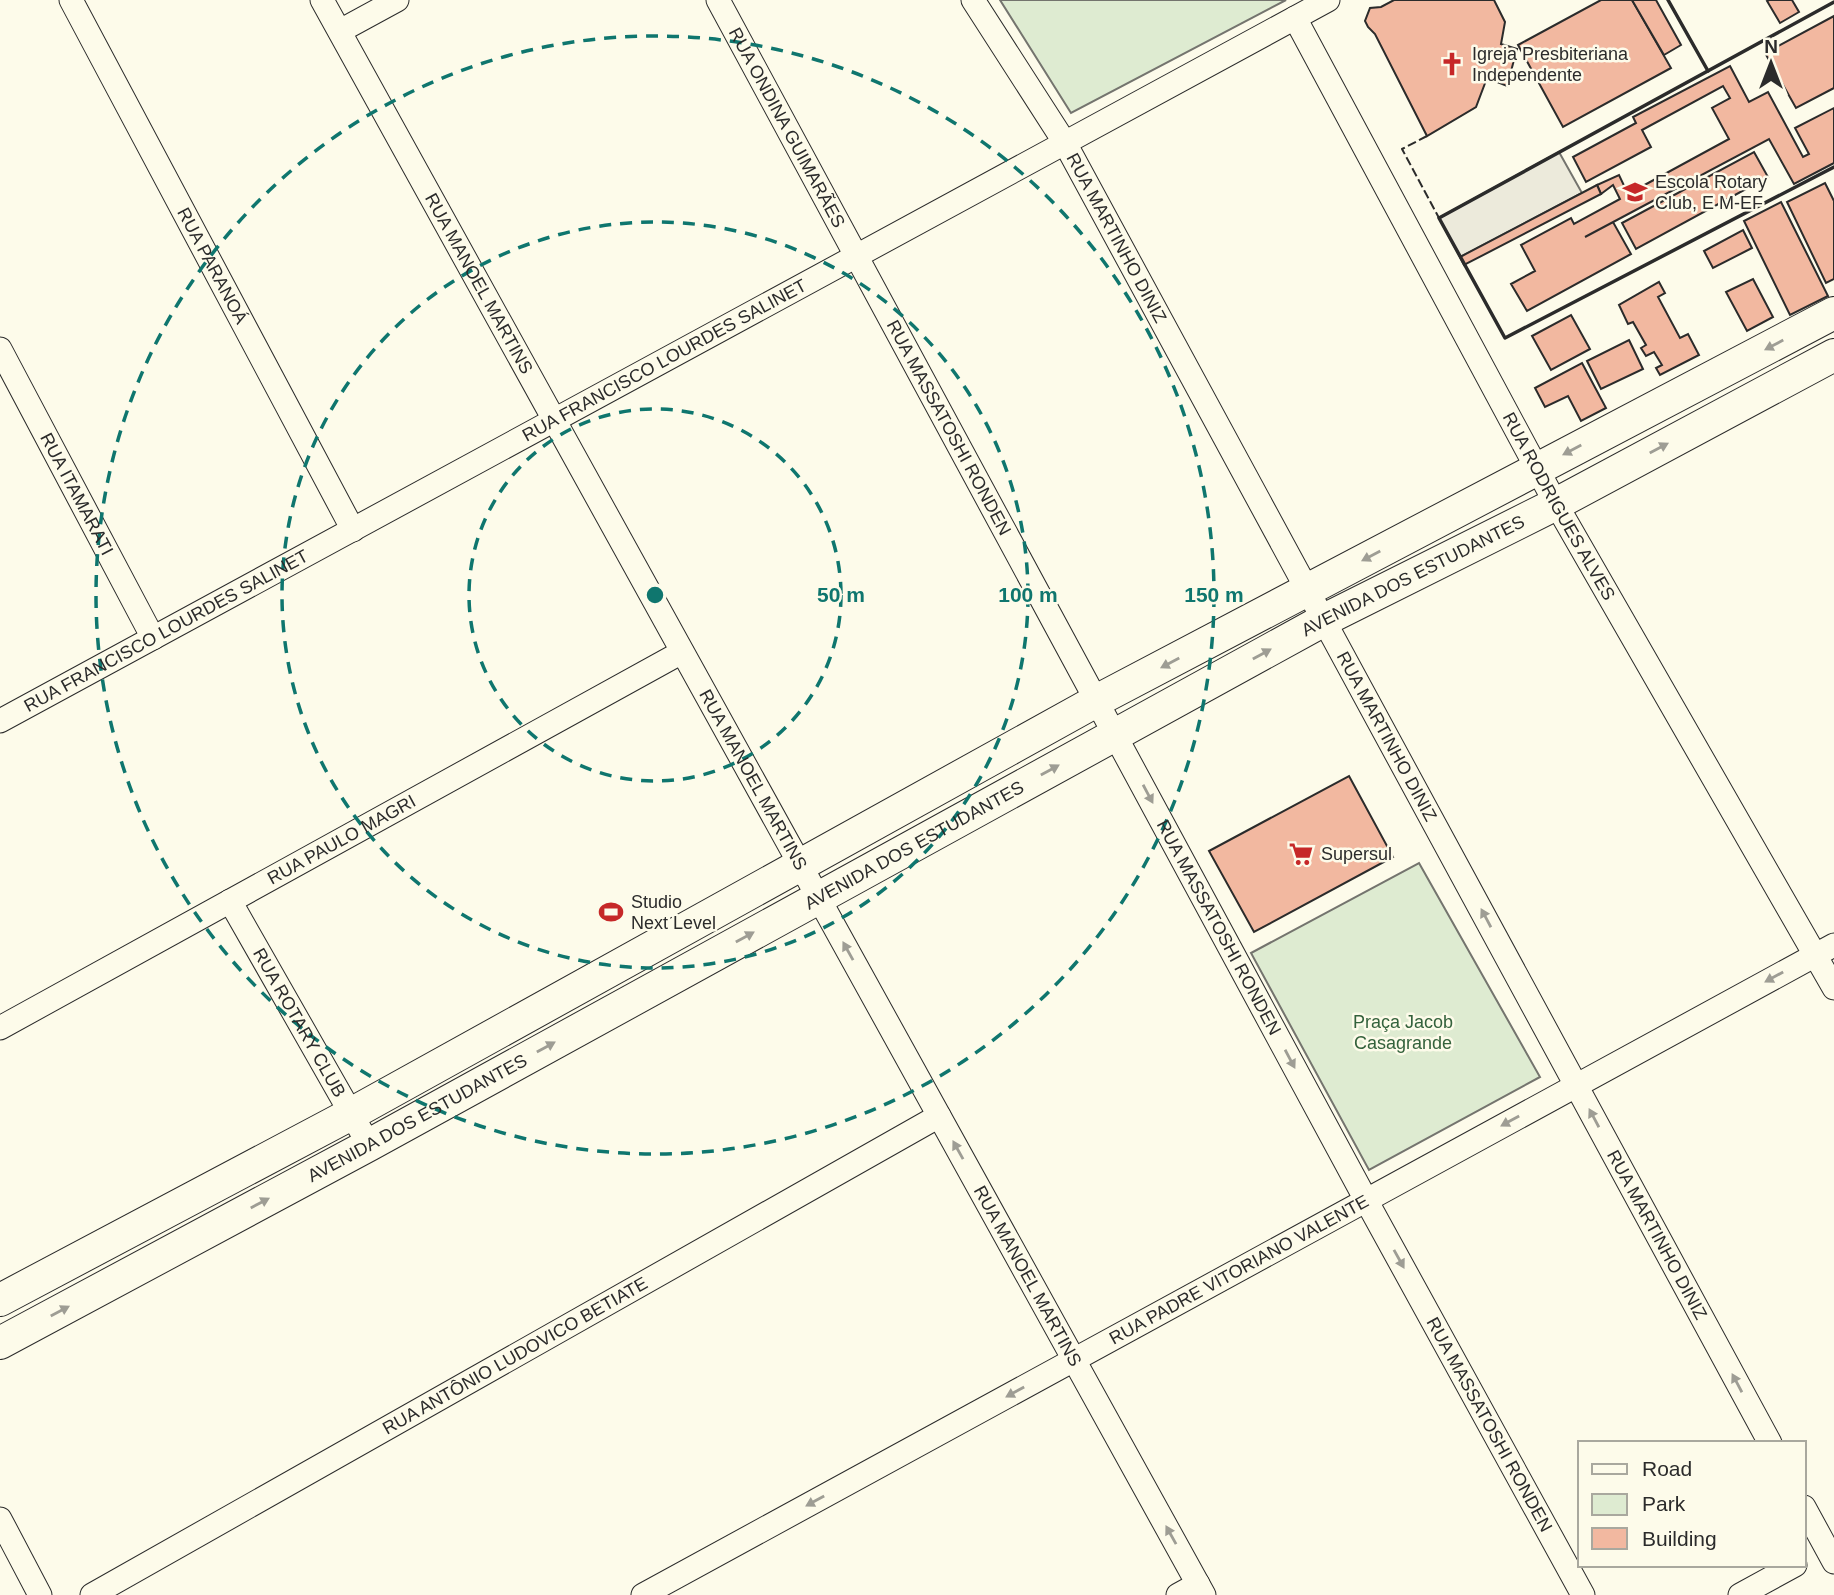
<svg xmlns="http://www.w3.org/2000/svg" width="1834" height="1595" font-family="Arial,sans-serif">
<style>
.green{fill:#deebd1;stroke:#74746e;stroke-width:2}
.parking{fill:#eceadb;stroke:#74746e;stroke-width:2}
.building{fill:#f2b8a0;stroke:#2b2b2b;stroke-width:2}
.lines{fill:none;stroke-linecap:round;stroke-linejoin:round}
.street-casing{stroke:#2b2b2b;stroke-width:25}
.secondary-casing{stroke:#2b2b2b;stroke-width:34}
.street{stroke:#fdfbea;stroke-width:23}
.secondary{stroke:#fdfbea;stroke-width:32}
.fence{stroke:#2b2b2b;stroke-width:2;stroke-dasharray:9 3.5;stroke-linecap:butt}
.wall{stroke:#2b2b2b;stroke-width:3.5}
.oneway{fill:#9e9d94}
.ring{fill:none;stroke:#0f766e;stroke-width:3.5;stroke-dasharray:12 9}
.labels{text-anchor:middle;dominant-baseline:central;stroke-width:5;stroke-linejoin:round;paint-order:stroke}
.poi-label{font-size:18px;fill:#2b2b2b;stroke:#fdfbea;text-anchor:start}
.street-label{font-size:18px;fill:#2b2b2b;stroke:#fdfbea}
.park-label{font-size:18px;fill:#34623c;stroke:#fdfbea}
.centre{fill:#0f766e;stroke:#fdfbea;stroke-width:3.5}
.ring-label{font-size:21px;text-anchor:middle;font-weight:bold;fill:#0f766e;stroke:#fdfbea;stroke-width:5;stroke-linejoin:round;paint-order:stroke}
</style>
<rect width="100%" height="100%" fill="#fdfbea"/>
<g class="green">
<polygon points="1000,0 1286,0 1071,113"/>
<polygon points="1419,863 1540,1077 1369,1170 1251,953"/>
</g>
<polygon class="parking" points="1559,152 1582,193 1460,257 1439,218"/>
<g class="building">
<polygon points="1394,0 1494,0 1505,22 1501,44 1517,49 1507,86 1487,78 1476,107 1427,136 1375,34 1368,27 1365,21 1370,8 1381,7"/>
<polygon points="1601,0 1632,0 1671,68 1563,127 1518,45"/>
<polygon points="1632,0 1656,0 1681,45 1664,55"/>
<polygon points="1769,0 1792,0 1799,12 1780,23 1767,1"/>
<polygon points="1834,16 1834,88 1796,108 1765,53"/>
<polygon points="1730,66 1749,102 1768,92 1803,157 1809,154 1795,128 1834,108 1834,163 1794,184 1769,139 1585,237 1613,222 1631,254 1527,311 1511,284 1535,271 1521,245 1571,218 1574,224 1620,199 1613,185 1601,194 1597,185 1619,175 1628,194 1729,139 1712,108 1730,98 1723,86 1642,130 1651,147 1586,182 1573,157 1636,123 1633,117"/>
<polygon points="1754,152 1768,177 1636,249 1622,223"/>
<polygon points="1825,183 1834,201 1834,279 1826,283 1787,202"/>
<polygon points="1597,185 1601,194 1464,265 1460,257"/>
<polygon points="1781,202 1828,296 1790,315 1744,221"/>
<polygon points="1743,230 1752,248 1713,268 1704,251"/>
<polygon points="1753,279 1773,317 1747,331 1726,292"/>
<polygon points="1659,282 1665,293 1658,297 1680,338 1688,334 1699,355 1660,375 1656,368 1662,365 1654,352 1646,356 1641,348 1646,345 1633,322 1628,324 1619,305"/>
<polygon points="1571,315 1590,349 1551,370 1532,336"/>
<polygon points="1629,340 1643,369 1601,389 1587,361"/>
<polygon points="1582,363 1606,408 1581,421 1568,396 1545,407 1535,388"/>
<polygon points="1349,776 1393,857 1254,932 1209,851"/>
</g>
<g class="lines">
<g class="street-casing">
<g id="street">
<path id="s1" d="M71,0L353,530"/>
<path id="s2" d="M322,0L1204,1595"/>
<path id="s3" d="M718,0L1366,1200L1583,1595"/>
<path id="s4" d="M973,0L1065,143L1770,1443"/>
<path id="s5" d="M1295,18L1556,504L1834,988"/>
<polyline points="340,31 397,0"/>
<path id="s6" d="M0,349L153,638"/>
<path id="s7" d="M0,721L1328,0"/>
<path id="s8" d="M230,901L369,1145"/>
<path id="s9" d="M0,1028L682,652"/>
<polyline points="1804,1507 1834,1562"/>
<polyline points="0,1519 40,1595"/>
<path id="s10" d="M92,1595L939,1116"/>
<path id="s11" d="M643,1595L1834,945"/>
<polyline points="1178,1595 1198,1584"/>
<polyline points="1740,1595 1795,1565"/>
</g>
</g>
<g class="secondary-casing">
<g id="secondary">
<polyline points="0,1300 351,1114 1098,700 1834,313"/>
<path id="s12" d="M0,1343L369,1145L1324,620L1556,504L1834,355"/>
</g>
</g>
<use href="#street" class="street"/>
<use href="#secondary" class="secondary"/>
<polyline class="fence" points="1427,136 1402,149 1439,218"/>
<g class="wall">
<polyline points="1668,0 1708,71"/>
<polyline points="1834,2 1439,218 1505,338 1834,167"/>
</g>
</g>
<defs><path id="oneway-solid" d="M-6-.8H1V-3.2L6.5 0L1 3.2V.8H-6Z" transform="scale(1.75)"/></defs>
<g class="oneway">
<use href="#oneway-solid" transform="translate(1774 345) rotate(152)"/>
<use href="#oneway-solid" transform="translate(1659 448) rotate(-28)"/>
<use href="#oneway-solid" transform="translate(1572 450) rotate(152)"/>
<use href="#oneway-solid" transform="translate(1371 556) rotate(152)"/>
<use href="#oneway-solid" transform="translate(1262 654) rotate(-29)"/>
<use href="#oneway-solid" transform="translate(1170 663) rotate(152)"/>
<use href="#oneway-solid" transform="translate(1050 770) rotate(-29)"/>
<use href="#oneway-solid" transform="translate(1148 794) rotate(62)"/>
<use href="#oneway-solid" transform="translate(1486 918) rotate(-118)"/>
<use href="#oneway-solid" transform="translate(745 937) rotate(-29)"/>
<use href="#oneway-solid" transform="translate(848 951) rotate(-119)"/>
<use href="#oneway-solid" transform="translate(1774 977) rotate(151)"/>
<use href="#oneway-solid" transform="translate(546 1047) rotate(-29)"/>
<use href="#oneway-solid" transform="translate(1290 1059) rotate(62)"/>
<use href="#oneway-solid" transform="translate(1594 1118) rotate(-118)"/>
<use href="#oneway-solid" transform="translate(1510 1121) rotate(151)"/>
<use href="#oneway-solid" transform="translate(958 1150) rotate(-119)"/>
<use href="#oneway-solid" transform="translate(260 1203) rotate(-28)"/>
<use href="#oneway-solid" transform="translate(1399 1259) rotate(61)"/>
<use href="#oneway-solid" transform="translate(60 1311) rotate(-28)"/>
<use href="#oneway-solid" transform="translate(1737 1383) rotate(-118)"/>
<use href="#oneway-solid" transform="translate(1015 1392) rotate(151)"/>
<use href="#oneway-solid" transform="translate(815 1501) rotate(151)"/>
<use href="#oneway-solid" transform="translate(1171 1535) rotate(-119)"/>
</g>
<g class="ring">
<circle cx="655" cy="595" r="186"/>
<circle cx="655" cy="595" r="373"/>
<circle cx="655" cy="595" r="559"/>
</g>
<defs>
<g id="church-bare" transform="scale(1.89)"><path d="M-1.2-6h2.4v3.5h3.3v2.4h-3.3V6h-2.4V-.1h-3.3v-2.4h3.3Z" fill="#c62828" stroke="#fdfbea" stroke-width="2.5" paint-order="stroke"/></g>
<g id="school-bare" transform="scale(1.89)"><path d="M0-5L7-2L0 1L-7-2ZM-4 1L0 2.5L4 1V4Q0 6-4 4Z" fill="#c62828" stroke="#fdfbea" stroke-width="2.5" paint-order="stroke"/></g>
<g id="supermarket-bare" transform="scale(1.89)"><path d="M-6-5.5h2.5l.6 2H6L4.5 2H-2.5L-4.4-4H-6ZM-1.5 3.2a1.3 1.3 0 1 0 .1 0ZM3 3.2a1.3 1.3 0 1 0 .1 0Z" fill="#c62828" stroke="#fdfbea" stroke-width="2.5" paint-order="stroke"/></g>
<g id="stadium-bare" transform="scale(1.89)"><path d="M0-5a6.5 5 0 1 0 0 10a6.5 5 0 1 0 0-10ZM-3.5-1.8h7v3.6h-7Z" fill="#c62828" stroke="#fdfbea" stroke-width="2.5" paint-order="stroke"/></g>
</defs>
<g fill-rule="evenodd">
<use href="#church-bare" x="1452" y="64"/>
<use href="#school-bare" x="1635" y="192"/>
<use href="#supermarket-bare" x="1301" y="854"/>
<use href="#stadium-bare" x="611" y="912"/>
</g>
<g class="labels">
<g class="poi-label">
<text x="1472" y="54">Igreja Presbiteriana<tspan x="1472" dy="21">Independente</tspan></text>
<text x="1655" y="182">Escola Rotary<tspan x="1655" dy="21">Club, E M-EF</tspan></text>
<text x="1321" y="854">Supersul</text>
<text x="631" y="902">Studio<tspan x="631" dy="21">Next Level</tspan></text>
</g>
<g class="street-label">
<text stroke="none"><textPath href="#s3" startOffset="145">RUA ONDINA GUIMARÃES</textPath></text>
<text stroke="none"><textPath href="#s4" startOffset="278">RUA MARTINHO DINIZ</textPath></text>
<text stroke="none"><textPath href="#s1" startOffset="301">RUA PARANOÁ</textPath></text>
<text stroke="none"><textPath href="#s2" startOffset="324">RUA MANOEL MARTINS</textPath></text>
<text stroke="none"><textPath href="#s7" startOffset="756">RUA FRANCISCO LOURDES SALINET</textPath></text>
<text stroke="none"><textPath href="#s3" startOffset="486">RUA MASSATOSHI RONDEN</textPath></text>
<text stroke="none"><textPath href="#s6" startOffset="164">RUA ITAMARATI</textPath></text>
<text stroke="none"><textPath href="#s5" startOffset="555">RUA RODRIGUES ALVES</textPath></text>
<text stroke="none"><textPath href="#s12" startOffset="1608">AVENIDA DOS ESTUDANTES</textPath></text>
<text stroke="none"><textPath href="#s7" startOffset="189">RUA FRANCISCO LOURDES SALINET</textPath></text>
<text stroke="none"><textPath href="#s4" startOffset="845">RUA MARTINHO DINIZ</textPath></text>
<text stroke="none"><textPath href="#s2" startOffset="891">RUA MANOEL MARTINS</textPath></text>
<text stroke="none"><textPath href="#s9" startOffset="390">RUA PAULO MAGRI</textPath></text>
<text stroke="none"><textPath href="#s12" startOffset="1041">AVENIDA DOS ESTUDANTES</textPath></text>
<text stroke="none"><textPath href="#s3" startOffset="1054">RUA MASSATOSHI RONDEN</textPath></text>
<text stroke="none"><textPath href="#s8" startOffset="140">RUA ROTARY CLUB</textPath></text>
<text stroke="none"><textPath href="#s12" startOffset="474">AVENIDA DOS ESTUDANTES</textPath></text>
<text stroke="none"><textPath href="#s4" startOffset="1412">RUA MARTINHO DINIZ</textPath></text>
<text stroke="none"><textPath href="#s11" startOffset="679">RUA PADRE VITORIANO VALENTE</textPath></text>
<text stroke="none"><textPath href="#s2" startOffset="1458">RUA MANOEL MARTINS</textPath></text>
<text stroke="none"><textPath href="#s10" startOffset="486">RUA ANTÔNIO LUDOVICO BETIATE</textPath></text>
<text stroke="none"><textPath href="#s3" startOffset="1620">RUA MASSATOSHI RONDEN</textPath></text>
</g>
<g class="park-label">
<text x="1403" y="1022">Praça Jacob<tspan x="1403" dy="21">Casagrande</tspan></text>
</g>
</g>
<circle cx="655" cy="595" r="10" class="centre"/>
<g class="ring-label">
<text x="841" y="602">50 m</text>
<text x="1028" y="602">100 m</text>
<text x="1214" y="602">150 m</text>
</g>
<rect x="1578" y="1441" width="228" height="126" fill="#fdfbea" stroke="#a9a89e" stroke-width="2"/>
<rect x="1592" y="1464" width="35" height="10" fill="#fdfbea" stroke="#a9a89e" stroke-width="2"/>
<text x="1642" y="1476" font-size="21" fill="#2b2b2b">Road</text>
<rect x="1592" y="1494" width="35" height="21" fill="#deebd1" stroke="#a9a89e" stroke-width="2"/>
<text x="1642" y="1511" font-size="21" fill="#2b2b2b">Park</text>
<rect x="1592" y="1528" width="35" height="21" fill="#f2b8a0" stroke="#a9a89e" stroke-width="2"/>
<text x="1642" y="1546" font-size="21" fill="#2b2b2b">Building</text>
<g transform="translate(1771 63)" stroke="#fdfbea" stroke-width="5" paint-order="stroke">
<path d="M0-5L12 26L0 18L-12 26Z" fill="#2b2b2b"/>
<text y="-10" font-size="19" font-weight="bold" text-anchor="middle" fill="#2b2b2b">N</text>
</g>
</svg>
